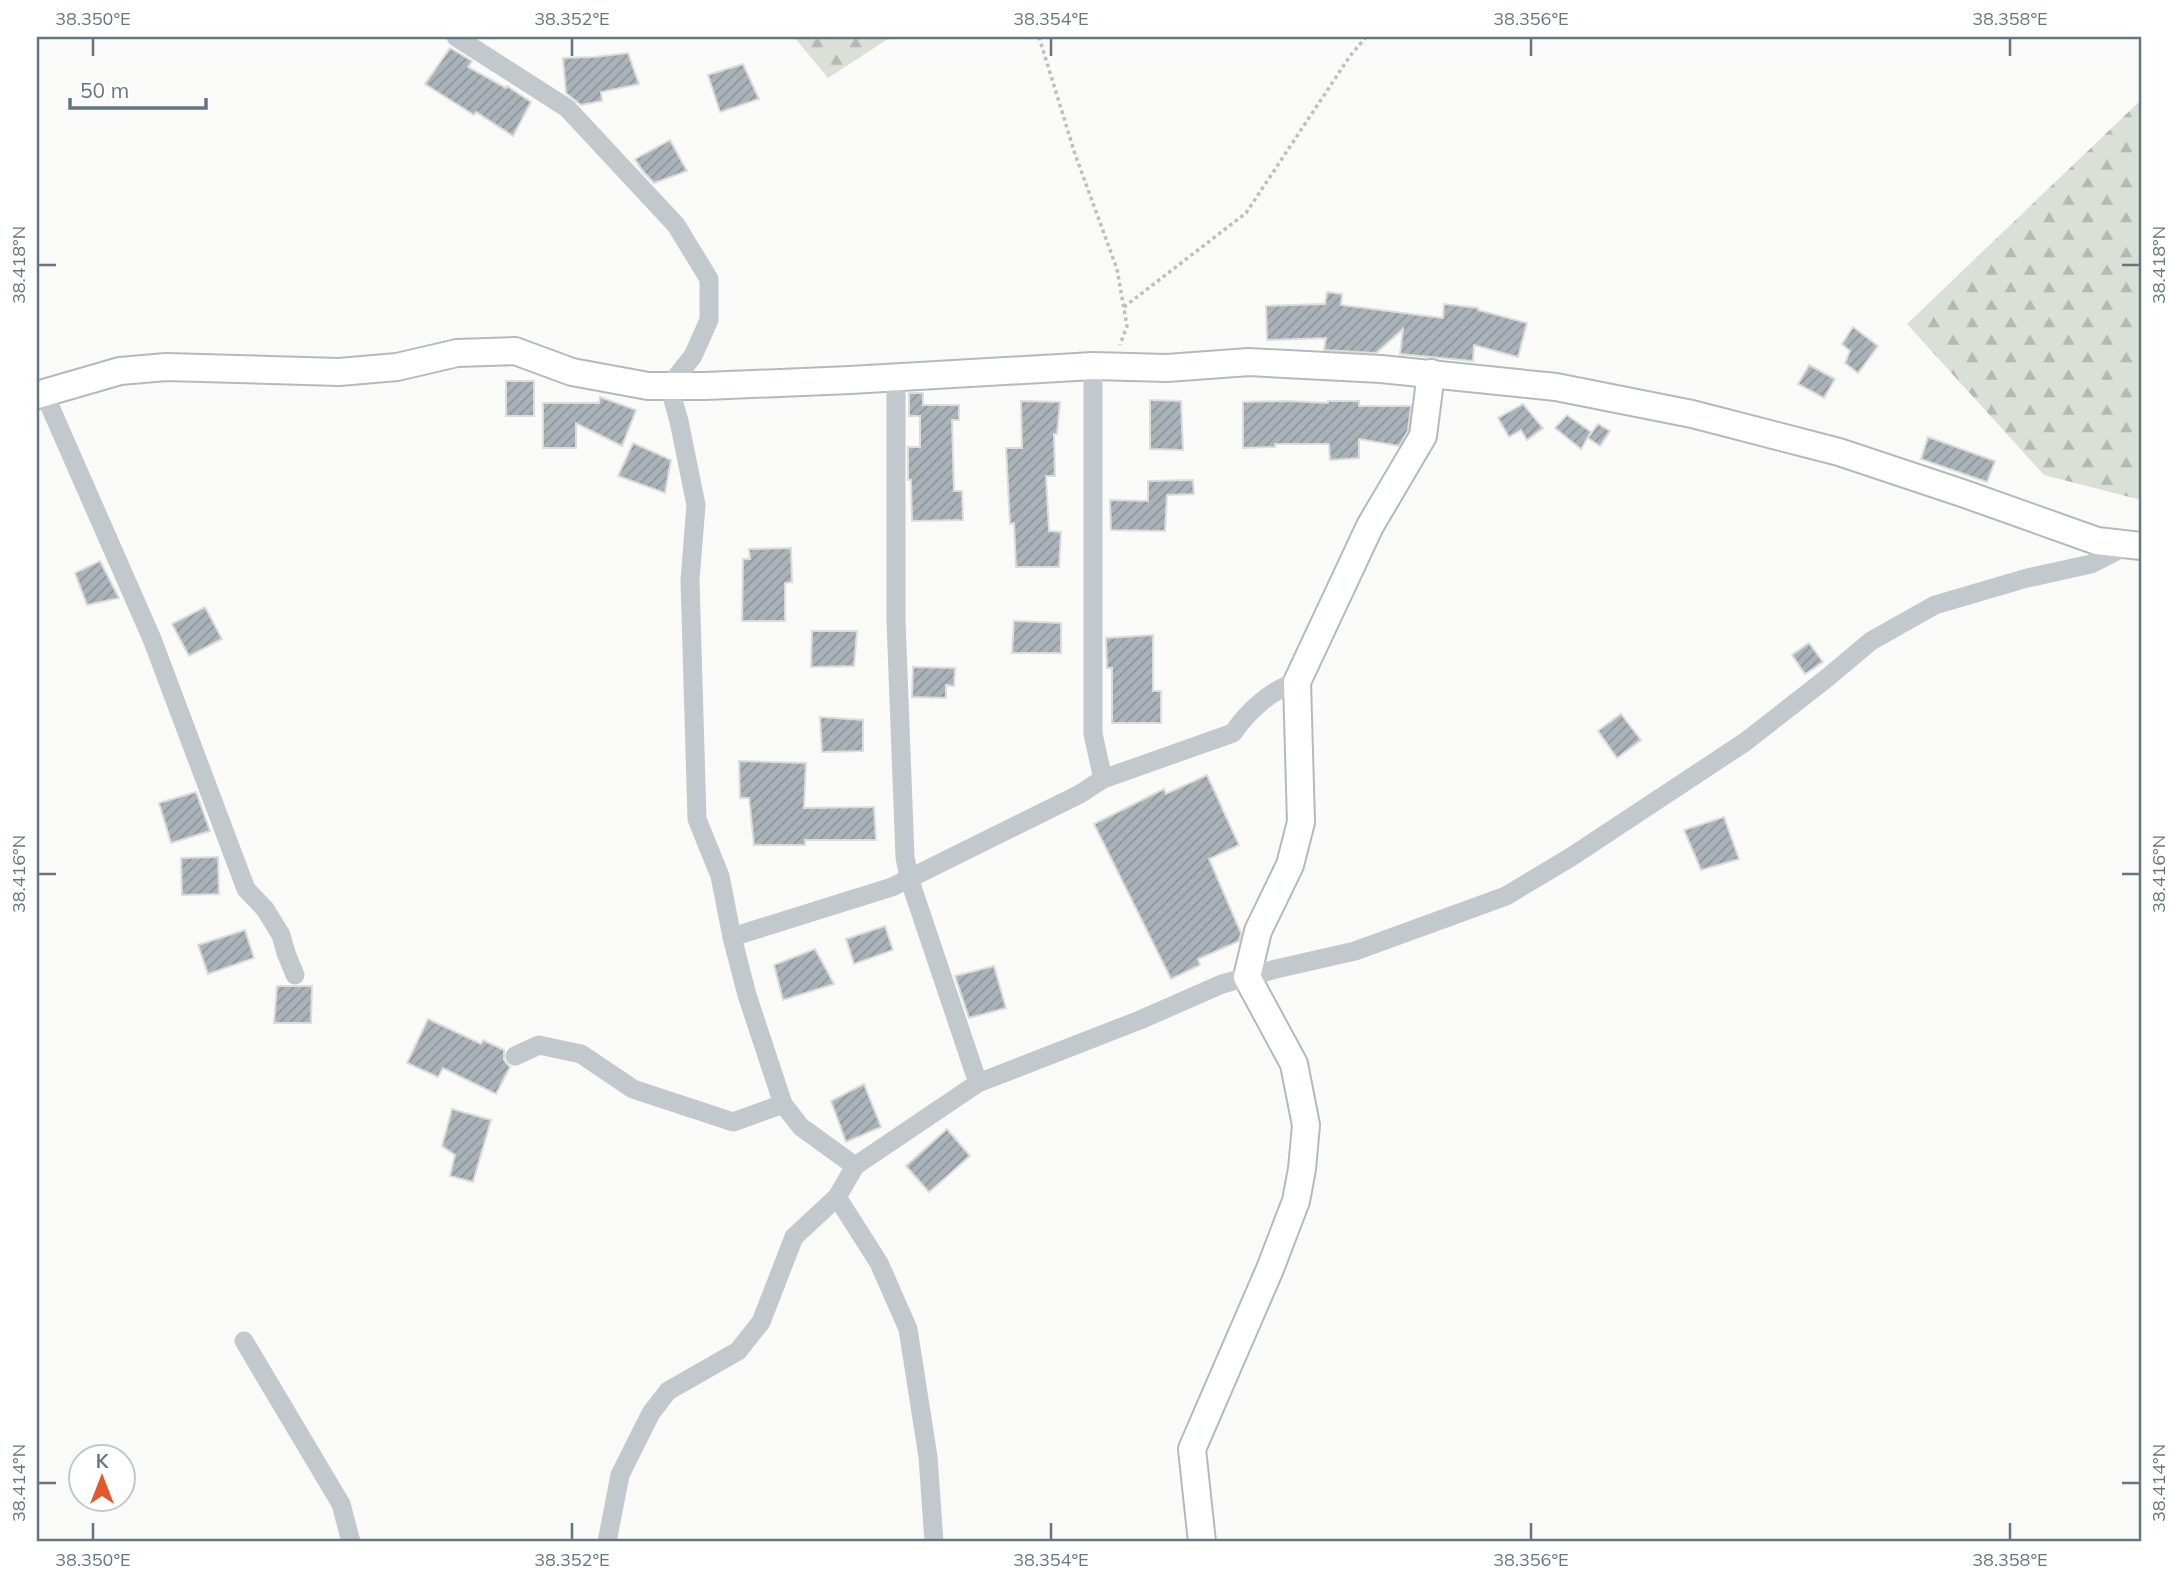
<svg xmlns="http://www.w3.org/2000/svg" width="2178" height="1579" font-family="Mulish,sans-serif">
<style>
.forest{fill:url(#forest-firs)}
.building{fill:url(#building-hatch);stroke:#dcdcda;stroke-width:2}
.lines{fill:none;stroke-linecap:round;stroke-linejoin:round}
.secondary-casing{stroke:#b3babf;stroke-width:30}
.path{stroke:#bbbfc2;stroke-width:3.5;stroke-dasharray:3.5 3.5;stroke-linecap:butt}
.street{stroke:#c3c8cc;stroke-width:19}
.secondary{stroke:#fff;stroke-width:26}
.ticks{fill:none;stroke:#657683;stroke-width:2.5}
.neatline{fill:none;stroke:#657683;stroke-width:2.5}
.ticks-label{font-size:18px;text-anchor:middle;fill:#657683}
</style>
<defs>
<pattern id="forest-firs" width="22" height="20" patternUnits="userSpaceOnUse" patternTransform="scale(1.75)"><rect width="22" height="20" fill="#dadfd7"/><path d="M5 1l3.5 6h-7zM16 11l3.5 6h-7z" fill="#b4b9b4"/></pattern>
<pattern id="building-hatch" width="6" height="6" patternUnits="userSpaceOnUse" patternTransform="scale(1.75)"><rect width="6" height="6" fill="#aab3b9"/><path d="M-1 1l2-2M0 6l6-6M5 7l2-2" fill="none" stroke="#8e969c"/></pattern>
</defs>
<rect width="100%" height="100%" fill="#fafaf8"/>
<g class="forest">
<polygon points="794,37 891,37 828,78"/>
<polygon points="2141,100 2141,500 2044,475 1907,324"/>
</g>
<g class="building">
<polygon points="450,48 472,61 468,67 506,88 507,86 531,102 513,136 476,112 474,115 425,84"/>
<polygon points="628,53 639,84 601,92 602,101 581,105 566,93 563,58 594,57"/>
<polygon points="743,64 759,99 720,112 708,75"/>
<polygon points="670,140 687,171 654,183 642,170 635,159"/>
<polygon points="1327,292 1342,294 1341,305 1443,318 1444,304 1478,308 1478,310 1527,323 1518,357 1474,345 1473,361 1400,354 1403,329 1376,353 1324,350 1326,338 1267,340 1266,306 1325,304"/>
<polygon points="1853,327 1878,346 1858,373 1845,363 1850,351 1842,344"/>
<polygon points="1809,365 1835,379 1824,398 1798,384"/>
<rect x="506" y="381" width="28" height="35"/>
<polygon points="909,393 923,393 923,405 959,405 959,420 952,420 954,491 962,491 963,520 912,521 911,480 908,480 908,447 920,447 920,416 909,416"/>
<polygon points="600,397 636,410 622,446 576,423 576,448 543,448 543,403 599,403"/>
<polygon points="1150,400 1181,401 1183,450 1150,449"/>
<polygon points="1021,401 1060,402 1057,434 1054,434 1055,476 1046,476 1049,531 1061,532 1059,567 1016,567 1014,523 1010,524 1006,448 1022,448"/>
<polygon points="1288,401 1328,403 1328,401 1359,401 1359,406 1411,406 1408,431 1399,446 1359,439 1359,458 1330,460 1329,444 1275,444 1275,447 1243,448 1243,402"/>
<polygon points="1523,404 1543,428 1527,440 1521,430 1509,437 1498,418"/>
<polygon points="1567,415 1591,432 1581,449 1555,428"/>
<polygon points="1598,424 1610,431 1600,446 1588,438"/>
<polygon points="1928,437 1995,461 1987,482 1921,459"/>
<polygon points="633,443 671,460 665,493 618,476"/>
<polygon points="1193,480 1194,494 1167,495 1165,531 1111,530 1110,500 1148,501 1148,481"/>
<polygon points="791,548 792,582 785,583 785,621 742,621 743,559 750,559 749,549"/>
<polygon points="100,561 119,598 87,605 75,573"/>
<polygon points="205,607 222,639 189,656 172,624"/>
<polygon points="1014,621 1061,623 1061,653 1012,653"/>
<polygon points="812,631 857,631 854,666 811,667"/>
<polygon points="1153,635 1153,691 1161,691 1161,723 1112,723 1112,668 1107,668 1106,638"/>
<polygon points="1809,643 1823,662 1805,674 1792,655"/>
<polygon points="913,667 955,668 954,686 946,685 946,698 912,697"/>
<polygon points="1621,714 1641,740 1617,758 1598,731"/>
<polygon points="820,717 863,720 863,751 822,752"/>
<polygon points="739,761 806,763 804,808 874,807 876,840 805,840 805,845 754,845 749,798 740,798"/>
<polygon points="1207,775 1239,845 1209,859 1241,933 1239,941 1198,959 1200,965 1171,979 1094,824 1164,789 1166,794"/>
<polygon points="196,792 210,831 171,843 159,803"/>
<polygon points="1724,817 1739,859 1701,870 1684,830"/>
<polygon points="218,857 219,894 182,895 181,858"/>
<polygon points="885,926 893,950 854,964 846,939"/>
<polygon points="245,930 254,958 208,974 198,945"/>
<polygon points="815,949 834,984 783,1000 774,965"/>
<polygon points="994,966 1006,1008 969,1018 955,976"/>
<polygon points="277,986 312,986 311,1023 274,1023"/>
<polygon points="428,1019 481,1044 483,1040 504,1050 504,1060 510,1067 496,1094 443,1068 438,1077 407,1063"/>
<polygon points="864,1084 881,1127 846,1142 831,1101"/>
<polygon points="452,1109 491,1120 473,1182 450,1176 455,1155 442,1146"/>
<polygon points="947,1129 970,1156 929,1192 906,1166"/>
</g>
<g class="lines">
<g class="secondary-casing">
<g id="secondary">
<polyline points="37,395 120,371 166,367 339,372 397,367 457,353 515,351 572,372 648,386 705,386 850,380 1093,366 1167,368 1249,362 1381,369 1556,387 1692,414 1839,452 1965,494 2097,541 2141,546"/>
<polyline points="1202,1542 1192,1449 1270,1269 1296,1201 1302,1169 1306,1125 1294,1064 1247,977 1258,931 1290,865 1301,822 1297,682 1370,526 1423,436 1431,373"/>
</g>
</g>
<g class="path">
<polyline points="1039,37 1075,154 1117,269 1127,326 1120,345"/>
<polyline points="1124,307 1246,213 1350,56 1366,37"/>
</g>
<g class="street">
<polyline points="456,37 567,108 676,225 709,279 709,320 693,356 669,386 679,421 696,505 690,580 697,819 720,876 732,937 747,995 783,1104 801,1127 855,1166"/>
<polyline points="1093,366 1093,734 1103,779"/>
<polyline points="896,377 896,621 905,857 909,878 978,1083"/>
<polyline points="44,393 152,639 246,889 265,909 281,935 286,953 295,975"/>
<path d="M732,937L892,887L1080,794L1103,779L1233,733C1248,711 1272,689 1297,682"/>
<polyline points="515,1056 539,1045 581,1054 633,1089 733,1122 783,1104"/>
<polyline points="837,1197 879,1263 908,1329 928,1457 934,1542"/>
<polyline points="244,1341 341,1504 351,1542"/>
<polyline points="607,1542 620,1475 651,1413 668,1391 738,1351 761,1322 794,1237 837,1197 855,1166 978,1083 1140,1020 1222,984 1276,969 1355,951 1506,896 1571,857 1745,742 1827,678 1871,641 1935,605 2027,578 2091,564 2128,545"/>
</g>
<use href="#secondary" class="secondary"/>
</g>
<path class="ticks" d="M93,38V56M572,38V56M1051,38V56M1531,38V56M2010,38V56M38,265H56M2122,265H2140M38,874H56M2122,874H2140M38,1483H56M2122,1483H2140M93,1523V1540M572,1523V1540M1051,1523V1540M1531,1523V1540M2010,1523V1540"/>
<rect width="2178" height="1579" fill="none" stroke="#ffffff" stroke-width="77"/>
<g transform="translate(102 1478)"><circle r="33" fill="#ffffff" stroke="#c1c8cd" stroke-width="2"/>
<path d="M0-5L12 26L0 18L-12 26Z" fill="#e4572e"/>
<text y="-10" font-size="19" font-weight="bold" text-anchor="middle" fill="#657683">K</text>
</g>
<path d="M70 98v10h136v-10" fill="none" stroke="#657683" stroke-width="3.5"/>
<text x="80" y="98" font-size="21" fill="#657683" stroke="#ffffff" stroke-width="5" paint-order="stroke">50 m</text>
<rect x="38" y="38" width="2102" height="1502" class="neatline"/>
<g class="ticks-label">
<text x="93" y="25">38.350°E</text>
<text x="572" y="25">38.352°E</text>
<text x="1051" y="25">38.354°E</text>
<text x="1531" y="25">38.356°E</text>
<text x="2010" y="25">38.358°E</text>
<text transform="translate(19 265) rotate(-90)" y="6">38.418°N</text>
<text transform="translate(2159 265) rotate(-90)" y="6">38.418°N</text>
<text transform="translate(19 874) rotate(-90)" y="6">38.416°N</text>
<text transform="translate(2159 874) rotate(-90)" y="6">38.416°N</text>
<text transform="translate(19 1483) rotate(-90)" y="6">38.414°N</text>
<text transform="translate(2159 1483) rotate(-90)" y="6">38.414°N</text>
<text x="93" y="1566">38.350°E</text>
<text x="572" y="1566">38.352°E</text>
<text x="1051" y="1566">38.354°E</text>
<text x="1531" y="1566">38.356°E</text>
<text x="2010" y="1566">38.358°E</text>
</g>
</svg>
